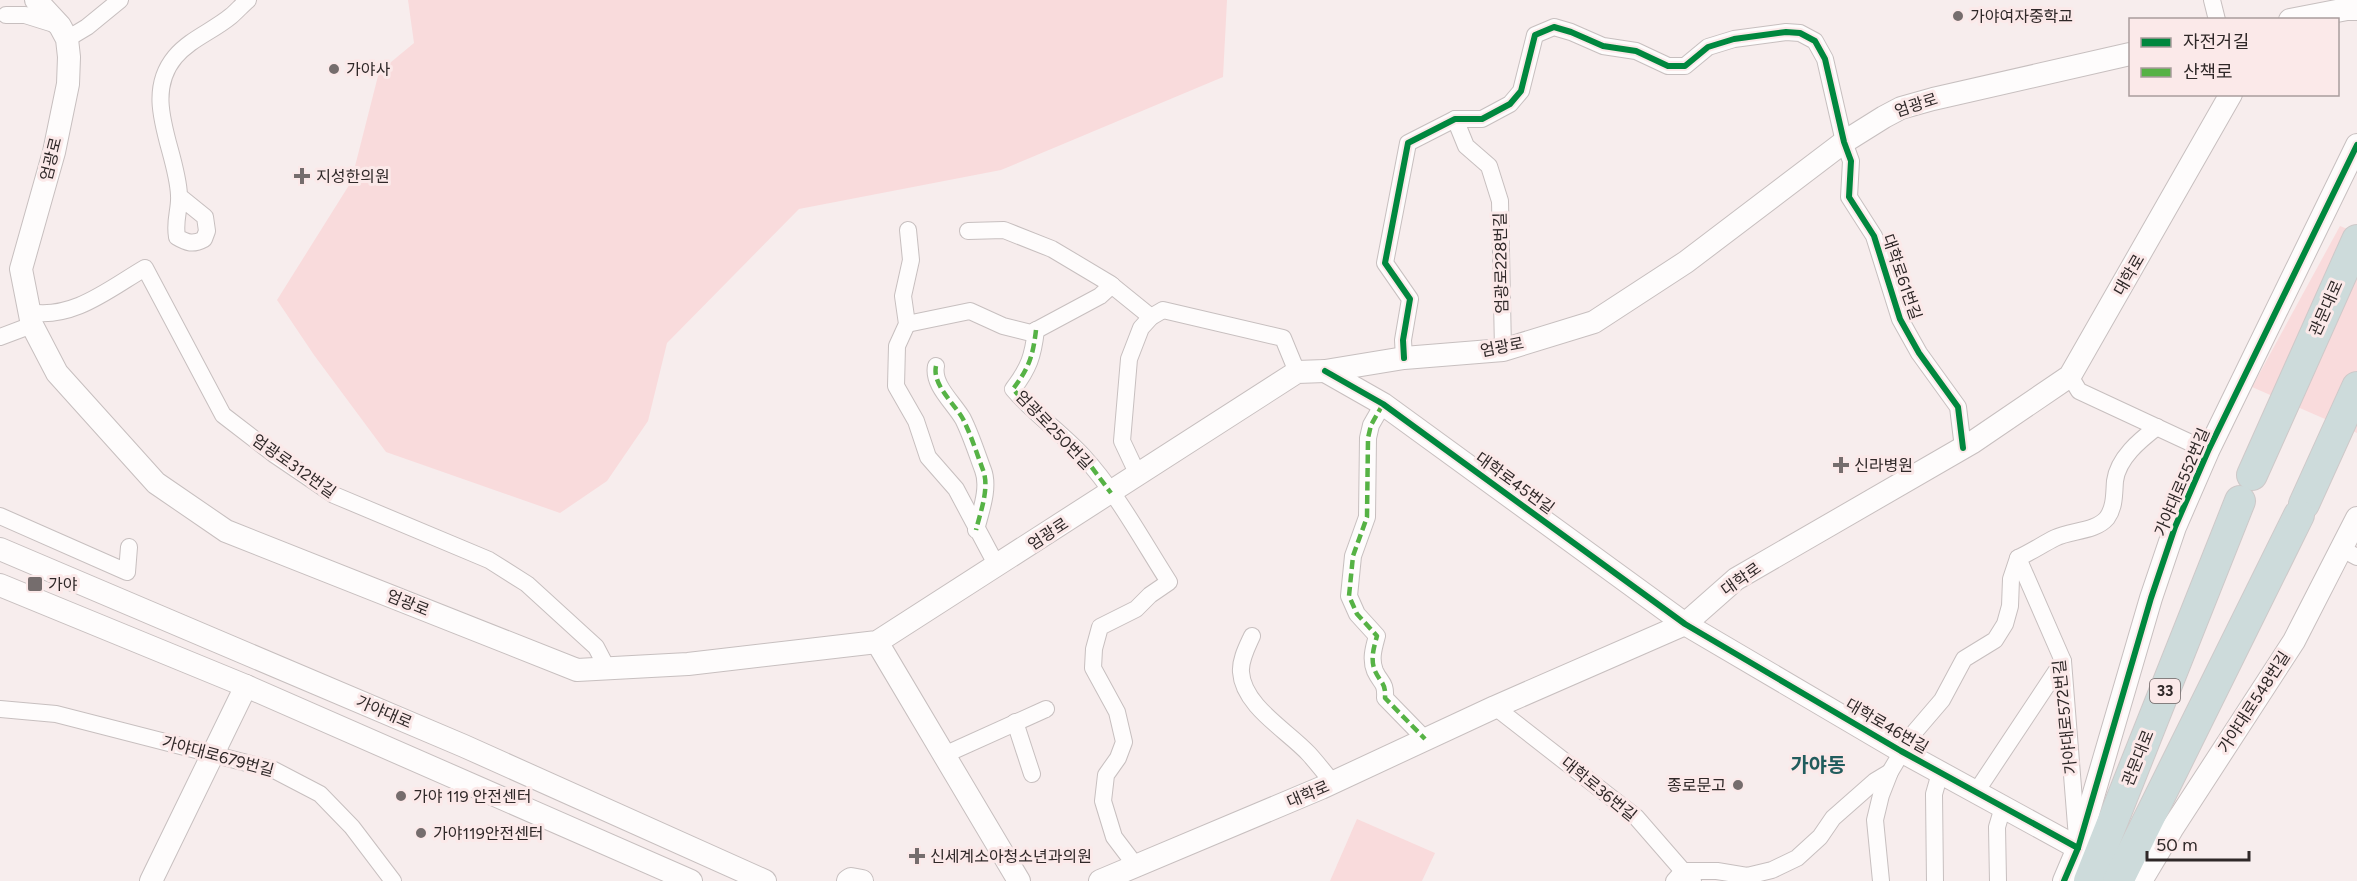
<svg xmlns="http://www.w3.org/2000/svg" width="2357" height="881" font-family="Figtree,'Noto Sans KR',sans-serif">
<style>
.green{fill:#f9dbdc}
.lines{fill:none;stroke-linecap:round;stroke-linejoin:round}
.street-casing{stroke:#c7bfbf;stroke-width:18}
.secondary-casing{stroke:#c7bfbf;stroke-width:24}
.highway-casing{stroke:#cec9c9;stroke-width:32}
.street{stroke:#fefcfc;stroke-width:16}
.secondary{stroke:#fefcfc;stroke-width:22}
.highway{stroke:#cddbdb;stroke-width:30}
.quiet{stroke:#56b245;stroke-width:4.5;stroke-dasharray:9 4.5;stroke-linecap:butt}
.cycleway-casing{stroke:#fbe9e9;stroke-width:10}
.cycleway{stroke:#00873e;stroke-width:6}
.poi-dot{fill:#756d6d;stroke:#fbe9e9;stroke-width:2}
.labels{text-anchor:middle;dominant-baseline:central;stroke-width:6;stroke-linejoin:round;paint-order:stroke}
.shield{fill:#fbe9e9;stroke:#6c6262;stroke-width:1.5}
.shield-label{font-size:15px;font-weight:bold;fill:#2f2828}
.poi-label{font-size:16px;fill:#2f2828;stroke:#fbe9e9;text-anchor:start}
.street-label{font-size:16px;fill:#2f2828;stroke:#fbe9e9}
.quarter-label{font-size:20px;font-weight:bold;fill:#215c5d;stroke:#fbe9e9}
</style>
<rect width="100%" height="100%" fill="#f7eded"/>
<g class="green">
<polygon points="408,0 1227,0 1223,77 1001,170 799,209 667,343 648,421 607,481 560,513 386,452 314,355 277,300 351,182 379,72 414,43"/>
<polygon points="2340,226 2357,233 2357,433 2252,387"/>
<polygon points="1357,819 1435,853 1422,881 1330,881"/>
</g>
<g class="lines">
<g class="street-casing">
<g id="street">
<polyline points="2212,0 2217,20"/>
<polyline points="6,15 25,15 57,25"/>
<polyline points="67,39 87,27 120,0"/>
<polyline points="1455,119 1466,146 1489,166 1500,201 1503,350"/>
<path d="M179,196L205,217L207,231L204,239C193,245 187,243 177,237C174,220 180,210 179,195C177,150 141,98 175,57C190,39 213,31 231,16C237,11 242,5 248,0"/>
<polyline points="908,230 911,260 903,296 907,324 897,346 896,386 916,421 928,457 956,489 997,566"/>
<polyline points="968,231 1004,230 1052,249 1109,283 1151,317"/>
<path d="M29,312C73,320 109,289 145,268L223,415L275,455L334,495L489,560L527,584L596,647L607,668"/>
<polyline points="907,324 970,311 1003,326 1031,333 1100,296 1112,285"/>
<path d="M1036,330C1033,356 1029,368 1013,389C1034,414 1061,432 1083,456C1117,493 1142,540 1169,582L1150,595L1136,609L1100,627L1094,649L1093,668L1117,712L1124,742L1118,758L1106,775L1103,801L1114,837L1136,866"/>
<polyline points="0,337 32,325"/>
<polyline points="1404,358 1403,340 1410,299 1385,263 1408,143 1455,119 1482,119 1510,104 1521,91 1535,35 1554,27 1571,32 1603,46 1636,51 1668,66 1685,66 1708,47 1734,39 1786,32 1800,33 1815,41 1825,59 1844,142 1851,161 1849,197 1874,236 1900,319 1919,353 1958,407 1963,448"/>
<path d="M936,366C932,385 954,403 963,419C971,435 977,454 983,470C990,488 980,513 976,530"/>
<polyline points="2070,376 2079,391 2208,451"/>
<path d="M1383,404L1371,425L1368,438L1367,517L1353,556L1349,596L1357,614L1377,636C1374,647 1370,659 1375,671C1381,684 1386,682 1385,698L1425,739"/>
<polyline points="1138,475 1122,441 1129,359 1141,328 1151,317 1163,310 1283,338 1297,372"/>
<polyline points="0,516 127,572 129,547"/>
<polyline points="2342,549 2357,557"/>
<polyline points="2018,558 2063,661 2077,838"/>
<path d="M1252,636C1247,647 1240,660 1241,672C1243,706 1288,731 1309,754C1317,763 1325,773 1333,783"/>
<polyline points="1495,707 1636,817 1683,871 1693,881"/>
<polyline points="0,709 56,714 274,770 320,794 352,827 393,881"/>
<polyline points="1015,722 1032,774"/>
<polyline points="944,755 1046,709"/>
<polyline points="1976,792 2063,661"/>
<polyline points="1674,881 1683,871 1717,871 1747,876 1772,870 1797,858 1820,837 1833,818 1875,781 1890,772"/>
<path d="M1881,881L1875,820L1881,795L1890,772L1912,735L1942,700L1964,659L1995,640L2005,624L2010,606L2011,579L2018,558C2031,552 2043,544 2055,538C2071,530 2095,532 2107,518C2115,507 2114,493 2115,481C2118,458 2140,440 2157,427"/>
<polyline points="1935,881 1934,794 1940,773"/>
<polyline points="1998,881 1997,827 2003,807"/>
</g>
</g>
<g class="secondary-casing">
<g id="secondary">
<polyline points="36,0 60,26 67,39 69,57 68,84 54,152 21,269 32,325 57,373 156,483 226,531 577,670 688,664 877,642 1297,372 1325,371 1404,358 1503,350 1594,322 1686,262 1844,142 1884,117 1901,108 1933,99 2130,54"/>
<polyline points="2290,20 2347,9 2357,9"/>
<polyline points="1325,371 1383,404 1685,624 1901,751 2078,848"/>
<polyline points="0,549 464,746 765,881"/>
<polyline points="0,585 246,686 691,881"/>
<polyline points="877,642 1019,881"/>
<polyline points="151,881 246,686"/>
<polyline points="848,881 851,879 862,881"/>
<polyline points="1100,881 1321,788 1495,707 1685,624 1736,579 1973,442 2070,376 2231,94"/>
<polyline points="2064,881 2078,848 2151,598 2175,527 2208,451 2357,145"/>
<polyline points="2141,881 2172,829 2294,641 2357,518"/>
</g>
</g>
<g class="highway-casing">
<g id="highway">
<polyline points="2252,475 2357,240"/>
<polyline points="2304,504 2357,387"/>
<polyline points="2089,881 2240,501"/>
<polyline points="2118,881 2299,515"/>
</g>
</g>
<use href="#street" class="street"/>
<use href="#secondary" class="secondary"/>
<use href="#highway" class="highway"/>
<g class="quiet">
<path d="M1036,330C1033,356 1029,368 1013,389L1026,404L1084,457L1111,493"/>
<path d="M936,366C932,385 954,403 963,419C971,435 977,454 983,470C990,488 980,513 976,530"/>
<path d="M1383,404L1371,425L1368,438L1367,517L1353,556L1349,596L1357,614L1377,636C1374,647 1370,659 1375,671C1381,684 1386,682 1385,698L1425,739"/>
</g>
<g class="cycleway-casing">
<g id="cycleway">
<polyline points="1404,358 1403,340 1410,299 1385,263 1408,143 1455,119 1482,119 1510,104 1521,91 1535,35 1554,27 1571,32 1603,46 1636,51 1668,66 1685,66 1708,47 1734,39 1786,32 1800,33 1815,41 1825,59 1844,142 1851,161 1849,197 1874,236 1900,319 1919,353 1958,407 1963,448"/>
<polyline points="1325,371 1383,404 1685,624 1901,751 2078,848"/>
<polyline points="2064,881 2078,848 2151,598 2175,527 2208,451 2357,145"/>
</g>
</g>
<use href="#cycleway" class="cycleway"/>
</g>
<g class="poi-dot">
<circle cx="1958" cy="16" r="6"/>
<circle cx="334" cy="69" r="6"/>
<path d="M299 167h6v6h6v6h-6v6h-6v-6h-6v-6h6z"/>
<path d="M1838 456h6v6h6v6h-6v6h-6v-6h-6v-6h6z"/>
<rect x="27" y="576" width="16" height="16" rx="3"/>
<circle cx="1738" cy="785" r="6"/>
<circle cx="401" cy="796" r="6"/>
<circle cx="421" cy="833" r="6"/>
<path d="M914 847h6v6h6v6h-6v6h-6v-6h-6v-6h6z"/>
</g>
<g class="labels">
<rect class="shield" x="2150" y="679" width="30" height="24" rx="4.5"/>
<g class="shield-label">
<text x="2165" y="691">33</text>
</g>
<g class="poi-label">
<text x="1970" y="16">가야여자중학교</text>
<text x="346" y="69">가야사</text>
<text x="316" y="176">지성한의원</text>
<text x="1854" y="465">신라병원</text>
<text x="48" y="584">가야</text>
<text x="1726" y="785" text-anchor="end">종로문고</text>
<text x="413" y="796">가야 119 안전센터</text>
<text x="433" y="833">가야119안전센터</text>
<text x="930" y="856">신세계소아청소년과의원</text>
</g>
<g class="street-label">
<text transform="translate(1916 105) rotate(-18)">엄광로</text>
<text transform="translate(51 159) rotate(-76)">엄광로</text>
<text transform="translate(1501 263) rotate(-91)">엄광로228번길</text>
<text transform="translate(2129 275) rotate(-60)">대학로</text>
<text transform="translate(1902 277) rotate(71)">대학로61번길</text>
<text transform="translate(2326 308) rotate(-66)">관문대로</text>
<text transform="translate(1502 347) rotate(-11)">엄광로</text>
<text transform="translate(1054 430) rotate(46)">엄광로250번길</text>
<text transform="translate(294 466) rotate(35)">엄광로312번길</text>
<text transform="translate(2182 482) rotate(-67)">가야대로552번길</text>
<text transform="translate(1515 483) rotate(36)">대학로45번길</text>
<text transform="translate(1048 534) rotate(-33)">엄광로</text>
<text transform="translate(1741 579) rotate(-35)">대학로</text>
<text transform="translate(408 603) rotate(22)">엄광로</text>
<text transform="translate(2254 702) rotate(-57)">가야대로548번길</text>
<text transform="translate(384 712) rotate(23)">가야대로</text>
<text transform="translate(2065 717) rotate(-96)">가야대로572번길</text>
<text transform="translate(1887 726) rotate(30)">대학로46번길</text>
<text transform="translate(218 756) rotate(15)">가야대로679번길</text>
<text transform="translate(2138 758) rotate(-68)">관문대로</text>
<text transform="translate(1599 789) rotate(39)">대학로36번길</text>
<text transform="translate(1308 794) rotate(-23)">대학로</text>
</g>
<g class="quarter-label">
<text x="1818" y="765">가야동</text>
</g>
</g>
<rect x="2129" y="18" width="210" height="78" fill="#fbe9e9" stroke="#a99c9c" stroke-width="1.5"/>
<rect x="2141" y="38" width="30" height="9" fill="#00873e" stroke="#a99c9c" stroke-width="1.5"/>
<text x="2183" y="48" font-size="18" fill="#2f2828">자전거길</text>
<rect x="2141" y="68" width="30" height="9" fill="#56b245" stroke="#a99c9c" stroke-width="1.5"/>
<text x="2183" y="78" font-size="18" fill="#2f2828">산책로</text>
<path d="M2147 851v9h102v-9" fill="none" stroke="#2f2828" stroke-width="3"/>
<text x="2156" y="851" font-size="18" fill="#2f2828" stroke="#fbe9e9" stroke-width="4.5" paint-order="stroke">50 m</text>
</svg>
